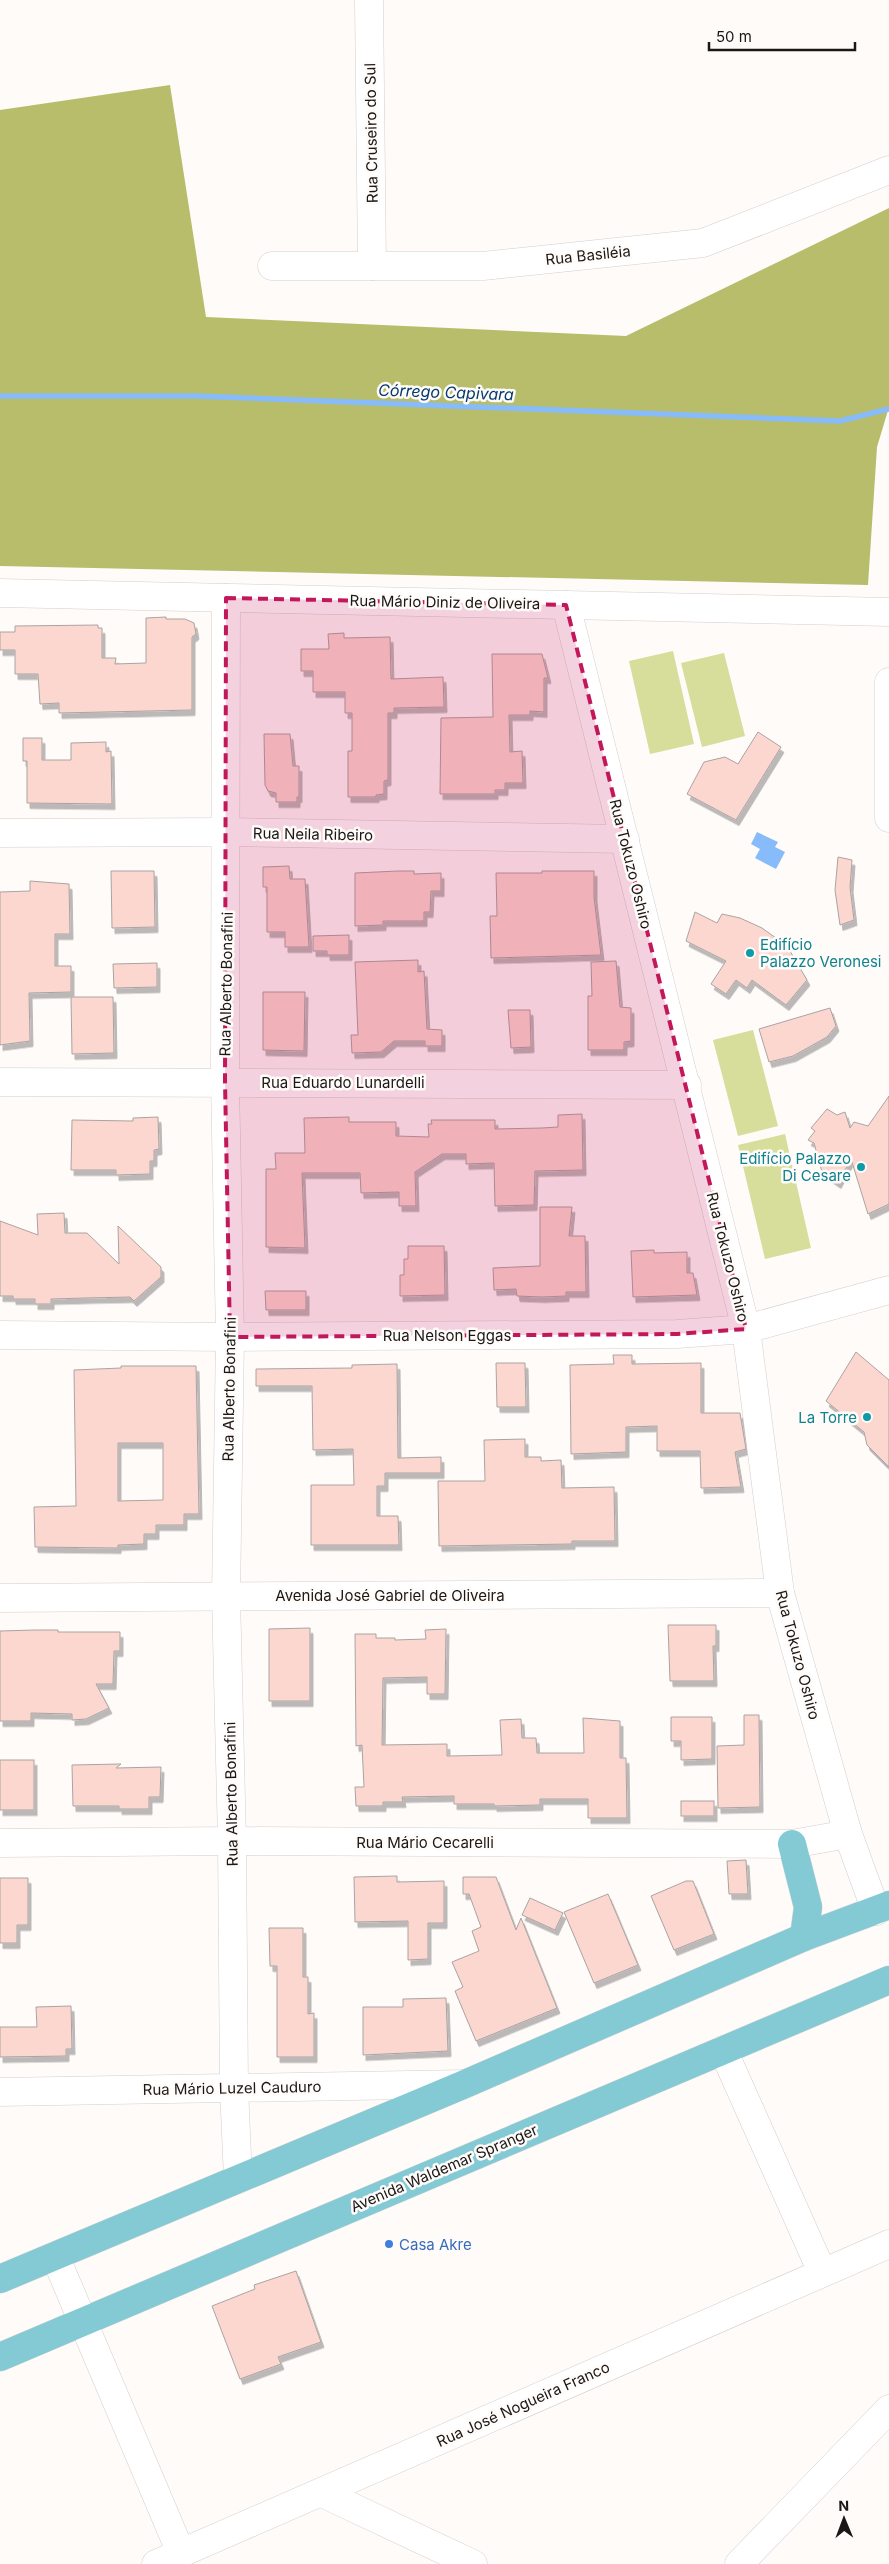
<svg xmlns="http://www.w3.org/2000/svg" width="889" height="2564" font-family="Inter,sans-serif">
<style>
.green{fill:#d7dd9a}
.forest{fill:#b7bd6b}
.water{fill:#87bbfa}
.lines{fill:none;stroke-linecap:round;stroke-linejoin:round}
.stream{stroke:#87bbfa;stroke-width:5.5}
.building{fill:#fcd7d0;stroke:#aaa3a2;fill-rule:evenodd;filter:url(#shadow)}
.minor-casing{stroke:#d5cecc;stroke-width:29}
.major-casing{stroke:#d6d5d5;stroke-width:29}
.minor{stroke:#fff;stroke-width:28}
.major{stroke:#83cad4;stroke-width:28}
.marked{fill:#c2185b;fill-opacity:0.2;stroke:#c2185b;stroke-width:4;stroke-dasharray:10 6;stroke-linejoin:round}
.culture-dot{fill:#0f9aa8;stroke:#fffbf9;stroke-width:2}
.shop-dot{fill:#3f7fe0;stroke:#fffbf9;stroke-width:2}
.labels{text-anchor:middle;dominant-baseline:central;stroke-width:5;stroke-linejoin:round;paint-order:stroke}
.street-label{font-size:15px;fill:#1a1817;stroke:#fffbf9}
.culture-label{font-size:15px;fill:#0d838f;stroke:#fffbf9;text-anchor:end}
.shop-label{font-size:15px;fill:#366cbe;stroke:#fffbf9;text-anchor:start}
.water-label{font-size:16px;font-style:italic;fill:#023a71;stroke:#fffbf9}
</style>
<defs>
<filter id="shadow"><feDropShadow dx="3" dy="5.5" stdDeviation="0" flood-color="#0004"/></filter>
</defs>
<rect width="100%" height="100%" fill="#fffbf9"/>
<g class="green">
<polygon points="673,651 694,744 650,754 629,661"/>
<polygon points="724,653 745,736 702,747 681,663"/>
<polygon points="753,1030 778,1126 738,1136 713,1040"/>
<polygon points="785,1134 811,1248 765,1259 738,1145"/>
</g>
<polygon class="forest" points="170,85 206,317 626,336 889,208 889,407 877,447 868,585 0,566 0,110"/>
<polygon class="water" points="757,832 778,842 775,847 785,852 776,869 755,858 760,849 751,844"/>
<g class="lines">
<polyline class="stream" points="0,396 196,396 840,421 889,409"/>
</g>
<g class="building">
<polygon points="166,617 166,619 185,619 194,623 196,634 192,637 192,710 59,713 59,703 40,704 38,674 15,674 15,650 0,650 0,632 15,632 15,626 98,625 98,628 102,628 102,658 116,658 115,664 146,663 146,618"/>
<polygon points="344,633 344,638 390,637 391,679 443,677 444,707 394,708 394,713 388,713 388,780 384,781 384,794 376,795 376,797 348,797 348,751 352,751 352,713 345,713 345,692 313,692 313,671 301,671 301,649 329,649 328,634"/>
<polygon points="492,654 542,654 548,678 544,678 544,712 530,711 530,715 509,715 510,752 522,751 523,783 505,783 505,790 495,790 495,794 440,794 441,718 493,717"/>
<polygon points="758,732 781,747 736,820 687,794 704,762 725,757 738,764"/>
<polygon points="264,734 290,734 293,766 299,766 299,797 297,797 297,802 276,802 276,793 268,791 265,785"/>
<polygon points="23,738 42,738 42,760 71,760 71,743 106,742 106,752 111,751 112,804 27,803 27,761 23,761"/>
<polygon points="838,857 852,860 850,887 854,920 840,925 835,890"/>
<polygon points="289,866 290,879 305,879 309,947 285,947 285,932 267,932 267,887 263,887 263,867"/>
<polygon points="111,871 154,871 155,927 112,928"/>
<polygon points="398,871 414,871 414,874 441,873 441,891 431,891 430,912 424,912 424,921 383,921 383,925 355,926 355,873"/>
<polygon points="542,871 594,871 594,897 601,955 491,958 490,916 497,916 496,873 542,873"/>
<polygon points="30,881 69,884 70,934 55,934 55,966 71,966 71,992 29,993 30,1041 0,1045 0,892 30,891"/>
<polygon points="695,912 717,923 722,914 740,918 762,928 787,946 807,980 786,1005 752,980 747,988 736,980 726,994 711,984 726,961 686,941"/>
<polygon points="349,935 349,955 327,955 327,951 313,951 313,936"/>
<polygon points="418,960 418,972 424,971 427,1029 442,1030 442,1046 425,1046 425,1041 394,1041 381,1052 352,1053 351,1035 358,1035 355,962"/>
<polygon points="616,961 620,1007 631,1008 631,1041 624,1042 624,1050 588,1050 588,996 592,996 591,962"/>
<polygon points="157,963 157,987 114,988 113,964"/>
<polygon points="263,992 305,992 304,1051 263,1050"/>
<polygon points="71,997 113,997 114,1053 72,1054"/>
<polygon points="830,1008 836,1026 827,1037 793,1056 769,1062 759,1029"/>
<polygon points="508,1010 530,1010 531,1047 511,1048"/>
<polygon points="889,1096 889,1204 868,1214 851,1159 838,1183 822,1172 814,1143 808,1140 815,1131 811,1128 827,1109 837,1115 845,1112 850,1128 854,1122 868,1126"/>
<polygon points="582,1114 583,1170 535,1171 534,1205 495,1206 494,1163 466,1164 466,1154 442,1154 415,1172 416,1206 399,1206 399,1192 361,1193 360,1173 302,1173 305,1248 266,1247 266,1169 276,1169 275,1153 305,1153 304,1118 349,1117 349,1122 396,1122 396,1136 429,1137 428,1124 432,1124 431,1120 495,1120 495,1129 542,1128 558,1127 558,1115"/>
<polygon points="158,1117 159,1149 154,1150 154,1161 150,1161 150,1174 116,1175 116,1170 71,1170 72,1120 133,1121 133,1118"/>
<polygon points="540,1207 572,1207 569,1236 585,1236 586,1292 566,1292 566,1296 542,1297 517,1296 516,1289 494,1290 493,1268 540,1266"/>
<polygon points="64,1213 65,1233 87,1233 119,1264 118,1226 161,1267 161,1277 134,1301 130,1297 85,1298 51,1299 51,1304 35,1304 35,1299 13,1299 13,1296 0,1296 0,1221 38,1235 37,1214"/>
<polygon points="408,1246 444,1246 445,1295 400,1296 400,1275 404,1275 404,1259 408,1259"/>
<polygon points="654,1250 654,1253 687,1252 687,1273 693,1273 697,1295 633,1297 631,1251"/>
<polygon points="265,1291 306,1291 306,1310 266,1310"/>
<polygon points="856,1352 889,1380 889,1467 867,1445 864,1432 826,1401"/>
<polygon points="613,1355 632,1355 632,1364 701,1363 701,1413 740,1413 746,1449 735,1452 741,1487 701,1488 700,1451 657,1451 657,1426 626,1427 626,1452 571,1454 570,1365 614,1364"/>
<polygon points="496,1363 525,1363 526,1407 497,1407"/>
<polygon points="397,1364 398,1458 441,1457 441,1473 385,1473 385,1486 377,1486 377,1516 398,1516 399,1545 311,1545 311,1485 354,1485 353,1449 313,1450 312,1386 256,1386 256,1369 352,1368 352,1365"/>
<path d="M121,1366H196L199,1514H184V1525H156V1534H144V1544L118,1545V1548L35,1547L34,1507L76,1506L74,1370L121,1368ZM118,1443H163V1500L118,1501Z"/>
<polygon points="525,1439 525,1457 541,1457 541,1461 561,1460 562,1488 614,1487 615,1541 572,1541 572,1544 439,1546 438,1481 485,1481 484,1440"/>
<polygon points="668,1625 716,1625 716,1646 713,1646 714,1681 670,1681"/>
<polygon points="310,1628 310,1701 269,1701 269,1629"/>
<polygon points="446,1629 445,1694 427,1694 427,1677 383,1678 382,1745 447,1744 447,1756 502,1755 500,1720 521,1719 522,1738 536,1738 537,1753 584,1753 583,1718 620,1721 620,1758 626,1758 627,1818 588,1818 588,1799 540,1799 540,1805 494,1806 494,1804 454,1804 454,1796 402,1797 403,1802 383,1802 383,1806 356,1806 355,1787 364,1787 362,1745 356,1746 355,1634 376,1634 376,1638 395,1638 395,1640 426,1639 425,1630"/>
<polygon points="35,1630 58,1630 58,1632 120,1632 120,1651 114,1651 113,1684 96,1684 109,1708 86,1719 72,1720 72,1714 31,1713 31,1721 0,1721 0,1631"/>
<polygon points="744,1715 759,1715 760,1807 718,1808 717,1746 744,1745"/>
<polygon points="671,1717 712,1717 712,1759 681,1760 681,1741 671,1741"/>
<rect x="0" y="1760" width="34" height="50"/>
<polygon points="121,1764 116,1768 161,1767 160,1797 149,1797 149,1809 119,1809 119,1806 73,1806 72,1765"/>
<rect x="681" y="1801" width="33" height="15"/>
<polygon points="746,1860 748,1894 729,1894 727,1861"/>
<polygon points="397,1876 397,1882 444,1881 444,1923 428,1923 428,1959 408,1960 408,1921 355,1922 354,1877"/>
<polygon points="463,1877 496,1877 516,1930 521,1918 557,2008 476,2041 455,1991 463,1987 452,1962 479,1951 472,1931 481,1927 469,1894 463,1894"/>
<polygon points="0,1878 28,1878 28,1925 17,1925 17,1943 0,1943"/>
<polygon points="686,1881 693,1881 714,1934 674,1950 651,1896"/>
<polygon points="608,1894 638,1965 594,1983 564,1912"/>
<polygon points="530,1898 563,1913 555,1930 522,1915"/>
<polygon points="269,1928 303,1928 303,1977 308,1977 308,2014 314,2013 314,2057 277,2057 277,1966 270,1966"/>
<polygon points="446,1998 448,2051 363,2055 363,2007 403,2007 403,1999"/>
<polygon points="71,2006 72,2049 66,2049 66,2056 0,2057 0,2027 37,2027 36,2007"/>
<polygon points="296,2271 321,2342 278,2357 281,2364 240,2379 212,2306 255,2289 254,2285"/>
</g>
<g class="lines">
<g class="minor-casing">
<g id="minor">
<polyline points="369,0 372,266"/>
<polyline points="272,266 483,266 703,243 889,170"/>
<polyline points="0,593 889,612"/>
<polyline points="226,598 225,1081 230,1337 226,1596 232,1841 234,2088 238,2179"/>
<polyline points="566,605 746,1329 780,1593 848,1834 876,1911"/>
<polyline points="889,682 889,818"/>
<polyline points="0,833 227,832 625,839"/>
<polyline points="0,1082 687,1085"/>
<polyline points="0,1335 230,1337 677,1334 746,1329 889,1290"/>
<polyline points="0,1598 780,1593"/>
<polyline points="0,1843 232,1841 792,1844 848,1834"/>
<polyline points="723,2050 822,2272"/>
<polyline points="0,2092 465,2084"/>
<polyline points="55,2256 181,2553"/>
<polyline points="322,2493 473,2564"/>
<polyline points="156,2564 889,2244"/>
<polyline points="739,2564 889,2409"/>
</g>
</g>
<g class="major-casing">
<g id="major">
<polyline points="792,1844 808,1907 804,1937"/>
<polyline points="0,2279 465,2084 804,1937 889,1905"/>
<polyline points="0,2357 889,1980"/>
</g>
</g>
<use href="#minor" class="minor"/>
<use href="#major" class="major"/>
</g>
<path class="marked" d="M226,598L566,605L746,1329L677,1334L230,1337L225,1081Z"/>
<g class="culture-dot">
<circle cx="750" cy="953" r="5"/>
<circle cx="861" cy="1167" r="5"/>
<circle cx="867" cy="1417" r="5"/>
</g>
<circle class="shop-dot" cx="389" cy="2244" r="5"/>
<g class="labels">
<g class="street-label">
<text transform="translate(371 133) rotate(-91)">Rua Cruseiro do Sul</text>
<text transform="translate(588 255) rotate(-6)">Rua Basiléia</text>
<text transform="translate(445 602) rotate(1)">Rua Mário Diniz de Oliveira</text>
<text transform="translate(313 834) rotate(1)">Rua Neila Ribeiro</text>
<text transform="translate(631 864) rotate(76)">Rua Tokuzo Oshiro</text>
<text transform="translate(226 984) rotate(-89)">Rua Alberto Bonafini</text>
<text x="343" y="1082">Rua Eduardo Lunardelli</text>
<text transform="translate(728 1257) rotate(76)">Rua Tokuzo Oshiro</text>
<text x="447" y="1335">Rua Nelson Eggas</text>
<text transform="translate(229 1389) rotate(-89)">Rua Alberto Bonafini</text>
<text x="390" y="1595">Avenida José Gabriel de Oliveira</text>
<text transform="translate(798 1655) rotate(75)">Rua Tokuzo Oshiro</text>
<text transform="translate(231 1794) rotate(-91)">Rua Alberto Bonafini</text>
<text x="425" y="1842">Rua Mário Cecarelli</text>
<text transform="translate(232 2088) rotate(-1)">Rua Mário Luzel Cauduro</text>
<text transform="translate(444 2168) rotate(-23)">Avenida Waldemar Spranger</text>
<text transform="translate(523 2404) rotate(-24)">Rua José Nogueira Franco</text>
</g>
<g class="culture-label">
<text x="760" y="944" text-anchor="start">Edifício<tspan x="760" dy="17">Palazzo Veronesi</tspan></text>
<text x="851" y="1158">Edifício Palazzo<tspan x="851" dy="17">Di Cesare</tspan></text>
<text x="857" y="1417">La Torre</text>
</g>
<g class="shop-label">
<text x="399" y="2244">Casa Akre</text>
</g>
<g class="water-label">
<text transform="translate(446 392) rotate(2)">Córrego Capivara</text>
</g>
</g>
<g transform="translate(844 2519) rotate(359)" stroke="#fffbf9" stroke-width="4" paint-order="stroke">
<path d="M0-4L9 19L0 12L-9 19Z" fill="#1a1817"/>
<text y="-8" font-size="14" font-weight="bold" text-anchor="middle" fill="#1a1817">N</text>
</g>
<path d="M709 42v8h146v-8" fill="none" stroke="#1a1817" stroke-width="2.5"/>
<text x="716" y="42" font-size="15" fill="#1a1817" stroke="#fffbf9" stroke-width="4" paint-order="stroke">50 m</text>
</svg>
